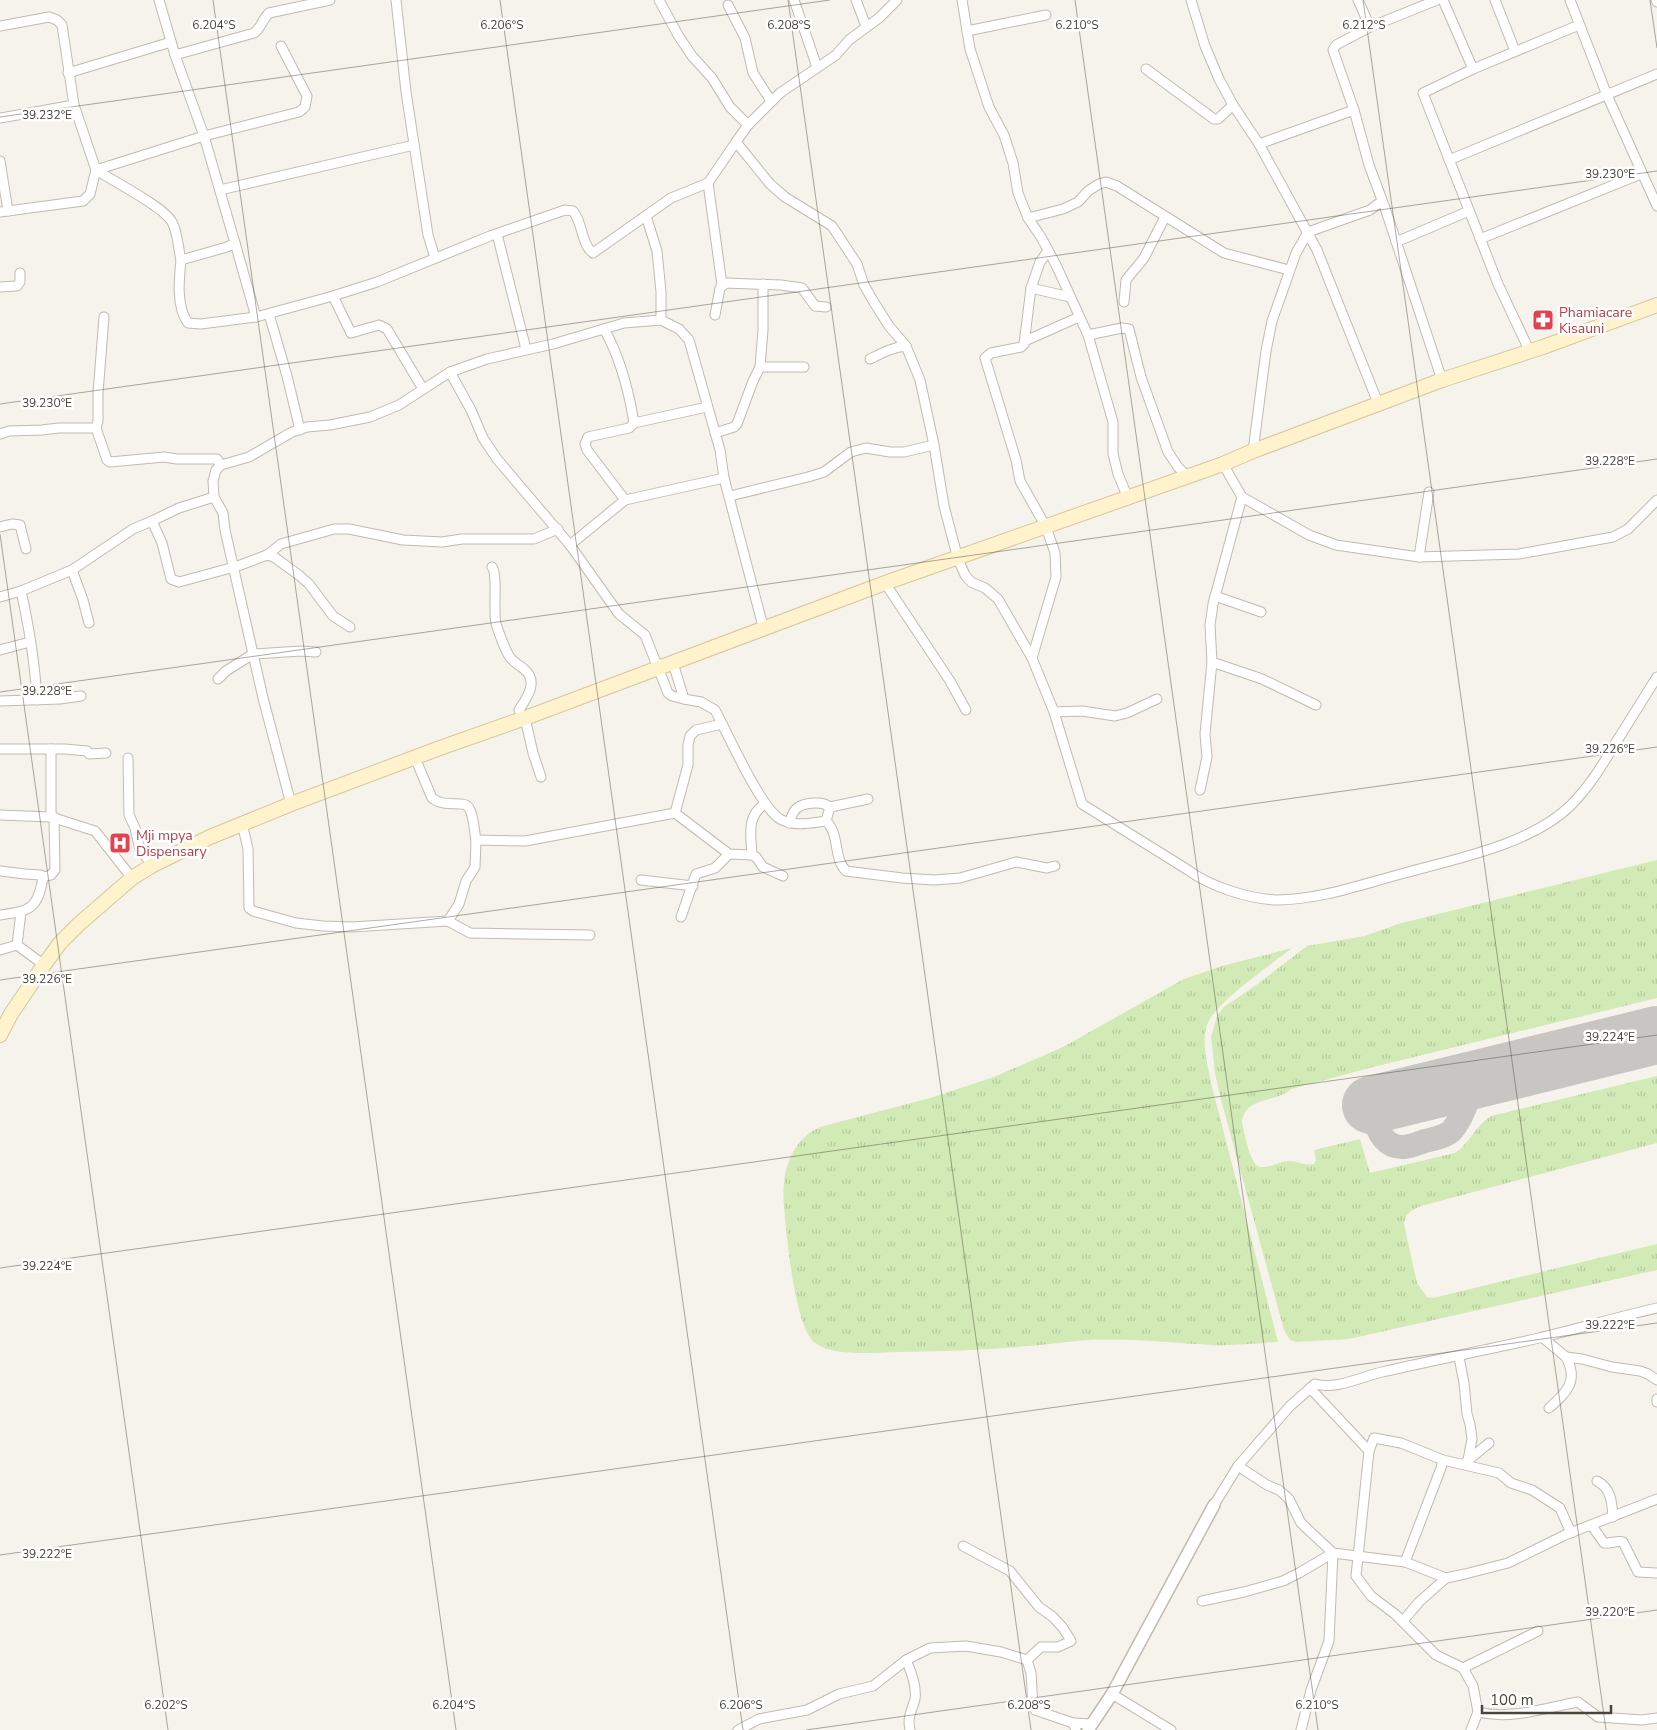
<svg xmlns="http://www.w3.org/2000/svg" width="1657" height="1730" font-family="'Nunito Sans',sans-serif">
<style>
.grass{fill:url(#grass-tufts)}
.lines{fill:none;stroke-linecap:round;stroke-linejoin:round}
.taxiway{stroke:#c8c6c3;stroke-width:24}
.runway{stroke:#c8c6c3;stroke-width:58}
.minor-casing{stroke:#c2bbae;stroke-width:11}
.tertiary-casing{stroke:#c2bbae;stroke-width:14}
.secondary-casing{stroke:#d6c79b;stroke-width:16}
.minor{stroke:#fff;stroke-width:9}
.tertiary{stroke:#fff;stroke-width:11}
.secondary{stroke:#fff3cd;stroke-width:14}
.ticks{fill:none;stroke:#4b4439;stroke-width:1;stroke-opacity:0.45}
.labels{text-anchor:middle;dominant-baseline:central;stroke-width:5;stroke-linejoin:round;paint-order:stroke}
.health-label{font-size:14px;fill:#be3a42;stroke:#fff;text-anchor:start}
.ticks-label{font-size:12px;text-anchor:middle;fill:#4b4439;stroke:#fff;stroke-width:5;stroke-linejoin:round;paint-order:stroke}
</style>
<defs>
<pattern id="grass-tufts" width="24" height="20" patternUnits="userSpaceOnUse" patternTransform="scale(1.25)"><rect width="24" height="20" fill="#d2eab5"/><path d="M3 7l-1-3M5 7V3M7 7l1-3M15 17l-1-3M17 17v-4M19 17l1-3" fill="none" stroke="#b6ca9c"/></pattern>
</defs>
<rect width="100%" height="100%" fill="#f6f3ec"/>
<g class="grass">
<path d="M1657,860V998L1369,1068L1291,1089C1277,1103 1245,1096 1242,1122C1244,1131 1250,1166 1260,1167C1269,1168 1279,1162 1287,1161C1297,1160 1304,1166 1314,1164L1316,1160L1314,1150L1360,1139L1370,1173L1455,1153C1470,1143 1476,1125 1491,1116L1657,1076V1143L1421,1206C1412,1210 1405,1213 1404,1224L1417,1283L1427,1297L1433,1298L1657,1244V1270L1349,1339L1296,1342L1290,1340L1284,1330L1220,1096L1215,1073L1211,1037L1217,1016L1224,1007L1259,983L1307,946L1365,936L1398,924Z"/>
<path d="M1292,948C1272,964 1214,1003 1207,1025C1201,1043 1208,1065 1211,1083L1278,1342C1256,1343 1235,1346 1213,1345C1172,1343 1130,1338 1088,1340C1068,1341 1048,1345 1028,1346C987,1350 945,1351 903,1352C880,1352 832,1358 814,1342C794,1324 787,1237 784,1207C781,1175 789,1141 820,1127L930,1098L994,1077L1063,1047L1184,979L1222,966Z"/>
</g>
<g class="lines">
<path class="taxiway" d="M1428,1091C1415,1089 1406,1079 1392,1084C1367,1092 1370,1148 1403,1147C1410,1147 1419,1143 1425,1141C1434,1139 1448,1136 1453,1129C1464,1115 1469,1096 1475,1079"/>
<polyline class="runway" points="1371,1105 1657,1035"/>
<g class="minor-casing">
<g id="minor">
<polyline points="159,0 175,55 204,136 235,243"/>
<polyline points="396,0 406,92 428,235 435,258"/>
<path d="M659,0L678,35L692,56L712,78L730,107L748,125L736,142L770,184L785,197L832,226L857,264L864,285L875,304L889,326L906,346L920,380L934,445L944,506L958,559L965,575L971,582L985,588L998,599L1032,658L1054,712L1082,804L1188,870C1209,886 1249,899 1276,900C1318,900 1360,885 1401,874C1454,859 1531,845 1571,805C1589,787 1602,766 1615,744C1629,722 1643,699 1657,677"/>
<polyline points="794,0 817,67"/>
<polyline points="856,0 866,26"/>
<polyline points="962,0 970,49 989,107 1004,135 1013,163 1018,193 1028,218 1041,237 1056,265 1088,335 1113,422 1113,454 1118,474 1128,498"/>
<polyline points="1191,0 1205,46 1219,79 1233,105 1259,144 1317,250 1378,403"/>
<polyline points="1358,0 1370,27 1437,0"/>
<polyline points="1443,0 1473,69"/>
<polyline points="1495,0 1515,51"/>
<polyline points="1570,0 1607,95 1657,206"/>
<polyline points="1656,0 1657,2"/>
<polyline points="728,5 745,38 753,73 771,101"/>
<polyline points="0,26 49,17 57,20 62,25 74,105"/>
<polyline points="1370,27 1336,45 1333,50 1354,110 1369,165 1385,208 1442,380"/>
<polyline points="967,31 1046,15"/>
<path d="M175,55L254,33C261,28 262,20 269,13L330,0"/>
<polyline points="1146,69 1214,119 1218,119 1233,105"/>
<polyline points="68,73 171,42"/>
<polyline points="0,118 74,105 96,170 90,194 83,201 0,212"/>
<polyline points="748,125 780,93 836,55 849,40 879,18 897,0"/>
<polyline points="1259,144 1354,110"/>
<polyline points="1449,160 1657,74"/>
<polyline points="0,161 8,211"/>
<polyline points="96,170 204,136 299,112 305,107 307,96 281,46"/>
<path d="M96,170C113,181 164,207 172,222C178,233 178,248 181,260L227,247L235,243L256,317"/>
<polyline points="708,183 722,285"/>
<polyline points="220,190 414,145"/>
<polyline points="646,216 657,251 661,292 661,320"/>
<polyline points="1028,218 1063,209 1078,202 1088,191 1099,184 1106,182 1117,186 1224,253 1289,270"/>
<polyline points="497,234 526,349"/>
<polyline points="1480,239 1641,174"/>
<polyline points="1396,242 1469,211"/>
<path d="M181,260C179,279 176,307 188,323L201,324L256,317L333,296L377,282L490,236L565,210L573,211C583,223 581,244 593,253L671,198L708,183L736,142"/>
<polyline points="0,287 17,286 20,282 20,273"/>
<polyline points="1031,288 1070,297"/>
<polyline points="333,296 351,333 379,325 387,329 423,389"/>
<polyline points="1124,302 1126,280 1144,258 1165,217"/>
<polyline points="269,314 287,376 300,430"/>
<polyline points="715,315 720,288 726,283 781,285 802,288 815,306 826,307"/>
<polyline points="1088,335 1122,328 1129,329 1141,377 1168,452 1178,467 1187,476"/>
<polyline points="1025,341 1079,317"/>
<polyline points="1530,352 1498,284 1423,93 1473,69 1579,25"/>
<path d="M870,359C882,353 893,347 906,346"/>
<polyline points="760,367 804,367"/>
<polyline points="450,372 471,410 483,438 497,459 570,545 619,614 645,635 668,693 672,696 684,699"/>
<polyline points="634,423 707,407"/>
<polyline points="96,428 107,460 110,462 164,457 177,459 217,459 221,465"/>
<polyline points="715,433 734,427 737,424 753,381 760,367 763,330 763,284"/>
<polyline points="0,434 9,431 42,430 59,428 96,428 98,421 98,393 104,317"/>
<polyline points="1253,451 1266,351 1272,321 1296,253 1308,232 1370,210 1382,201"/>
<polyline points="1223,464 1242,497 1309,535 1336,545 1419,557 1519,554 1613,537 1628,529 1657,500"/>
<polyline points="730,496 808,477 824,472 851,452 866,448 890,452 904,452 934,445"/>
<polyline points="625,500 724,478"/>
<polyline points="152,521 179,508 214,497"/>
<polyline points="0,527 12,524 20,525 26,549"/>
<path d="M570,545L625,500L587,450L585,444L588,437L629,428L634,423C629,392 620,357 604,329"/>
<polyline points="267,555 274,557 300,576 309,584 333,616 350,627"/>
<polyline points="1419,557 1429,492"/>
<path d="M492,567C498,574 493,611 496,624C499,633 504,647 509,656C512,661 519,665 524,669C539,681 527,698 519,710"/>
<polyline points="72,570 83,600 89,623"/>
<polyline points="885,583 950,681 966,710"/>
<path d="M21,591C29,627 35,663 37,700"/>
<polyline points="1215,596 1261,612"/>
<polyline points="0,597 21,591 72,570 133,529 152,521 162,543 171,579 179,582 238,566 267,555 281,544 334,529 349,529 403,540 442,542 462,539 534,539 558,529"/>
<polyline points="0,650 30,642"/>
<polyline points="1032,658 1056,577 1055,553 1046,527 1020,481 1016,460 985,358 991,353 1021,347 1024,344 1031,288 1040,262 1048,251"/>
<polyline points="1212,662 1210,625 1213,604 1242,497"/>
<path d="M673,663L684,699L701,702L715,710C728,734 760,807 780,819C794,827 811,823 826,821C840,834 833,858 846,871L902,878L935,880L960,878L1016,862L1047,868L1055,866"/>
<polyline points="218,679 226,671 253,654 301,651 316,652"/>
<polyline points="0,701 60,699 81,696"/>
<polyline points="1054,712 1082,711 1115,716 1127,713 1157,699"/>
<polyline points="525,718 533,753 541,777"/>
<polyline points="0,749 65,749 87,751 89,754 106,753"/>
<polyline points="51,749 51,817"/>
<polyline points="128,758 129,815 135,828 140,850 153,865"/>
<path d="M415,758L432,798C446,809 464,799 469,808C474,816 474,830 476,840L525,841L675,813L688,765V745L690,736L696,730L722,724"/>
<polyline points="1200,790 1207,757 1205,734 1212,662 1262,679 1316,705"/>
<polyline points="291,804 263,698 225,530 223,513 214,497 213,481 216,470 221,465 249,457 292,432 307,427 330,425 370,417 399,405 450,372 487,359 553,344 624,323 661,320 679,329 689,340 720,450 724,478 764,630"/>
<polyline points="675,813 729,854 752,855 756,857 763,867 783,876"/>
<polyline points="0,815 51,817 95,831 132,878"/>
<polyline points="826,821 830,807 868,799"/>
<polyline points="242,823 248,849 249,908 253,911 296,923 323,926 352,927 448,921 470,933 590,935"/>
<path d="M789,823C791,818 793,811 797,808C805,802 823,801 830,807"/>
<path d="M752,855C751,835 746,816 765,804"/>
<path d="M0,871L25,874L41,875L43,877C38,909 30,911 0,915"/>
<polyline points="43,877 51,875 55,870 54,817"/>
<polyline points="641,880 693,886"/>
<polyline points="681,917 696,874 715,868 729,854"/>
<polyline points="448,921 459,904 466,881 475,867 476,840"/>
<polyline points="17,945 21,912"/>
<polyline points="0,950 17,945 44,965"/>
<polyline points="1542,1337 1566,1357 1582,1359 1612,1367 1640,1371 1648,1374 1657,1380"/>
<polyline points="1459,1357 1464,1383 1467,1414 1470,1424 1472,1439 1468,1460"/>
<polyline points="1310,1388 1369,1451"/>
<polyline points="1657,1399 1657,1402"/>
<path d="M1549,1408C1567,1392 1579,1381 1566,1357"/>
<polyline points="1466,1462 1489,1443"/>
<polyline points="1238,1466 1267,1485 1279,1490 1289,1499 1301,1523 1333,1553"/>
<path d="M1597,1481C1611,1488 1612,1502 1613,1517"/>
<path d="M1214,1505L1238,1466L1290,1406L1315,1384C1336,1390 1361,1377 1382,1372C1434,1360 1487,1350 1539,1338C1578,1329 1617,1317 1657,1308"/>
<path d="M1592,1526L1604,1543C1611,1544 1617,1540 1623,1542L1638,1572L1657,1573"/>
<polyline points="963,1546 1010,1571 1039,1607 1053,1617 1063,1628 1071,1641 1058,1647 1041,1647 1027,1660"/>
<polyline points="1405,1562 1441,1468 1443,1460"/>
<polyline points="1202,1601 1244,1592 1283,1581 1299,1573 1333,1553 1405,1562 1446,1578 1465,1574 1508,1563 1565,1535 1657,1499"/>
<polyline points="1403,1621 1419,1602 1446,1578"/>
<path d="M906,1660C911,1671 917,1686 915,1699C912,1711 907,1716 910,1730"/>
<polyline points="1463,1668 1538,1631"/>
<polyline points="1112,1694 1171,1730"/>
<path d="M1478,1712C1511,1720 1545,1708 1578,1702L1598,1717L1642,1720L1657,1718"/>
<polyline points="738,1730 759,1719 807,1710 839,1694 873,1686 906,1660 930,1648 966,1646 1001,1652 1027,1660 1031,1673 1033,1707 1035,1710 1073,1723"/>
<polyline points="1076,1730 1073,1723 1092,1724"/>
<polyline points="1301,1730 1311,1690 1329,1641 1333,1553"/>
<polyline points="1471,1730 1478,1712 1473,1686 1463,1668 1436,1655 1395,1614 1371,1596 1356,1576 1369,1451 1374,1438 1401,1443 1443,1460 1499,1473 1511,1483 1532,1490 1560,1508 1571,1533"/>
</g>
</g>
<g class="tertiary-casing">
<polyline id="tertiary" points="1088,1730 1112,1694 1214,1505"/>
</g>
<g class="secondary-casing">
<polyline id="secondary" points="0,1035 11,1014 44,965 60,943 79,924 132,878 153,865 210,837 291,804 440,748 525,718 885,583 1223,464 1253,451 1442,380 1543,347 1657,305"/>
</g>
<use href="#minor" class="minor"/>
<use href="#tertiary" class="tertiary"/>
<use href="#secondary" class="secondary"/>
</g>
<path class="ticks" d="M213,0L456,1730M500,0L743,1730M788,0L1031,1730M1075,0L1318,1730M1363,0L1606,1730M1650,0L1657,48M0,117L830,0M0,404L1657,171M0,534L168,1730M0,692L1657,459M0,980L1657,747M0,1268L1657,1035M0,1555L1657,1323M806,1730L1657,1610"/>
<defs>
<g id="pharmacy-square" transform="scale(1.125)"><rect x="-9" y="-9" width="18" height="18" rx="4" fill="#e0444e" stroke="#fff"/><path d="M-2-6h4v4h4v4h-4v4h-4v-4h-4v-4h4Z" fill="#fff"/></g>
<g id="hospital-square" transform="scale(1.125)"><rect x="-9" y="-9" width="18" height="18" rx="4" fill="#e0444e" stroke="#fff"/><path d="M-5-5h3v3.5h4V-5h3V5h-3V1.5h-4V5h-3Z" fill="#fff"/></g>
</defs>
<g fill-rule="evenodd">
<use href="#pharmacy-square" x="1543" y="320"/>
<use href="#hospital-square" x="120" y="843"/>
</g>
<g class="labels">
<g class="health-label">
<text x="1559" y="312">Phamiacare<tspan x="1559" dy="16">Kisauni</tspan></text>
<text x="136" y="835">Mji mpya<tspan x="136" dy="16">Dispensary</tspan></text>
</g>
</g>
<g class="ticks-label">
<text x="214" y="29">6.204°S</text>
<text x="502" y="29">6.206°S</text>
<text x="789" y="29">6.208°S</text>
<text x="1077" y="29">6.210°S</text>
<text x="1364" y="29">6.212°S</text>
<text x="47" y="119">39.232°E</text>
<text x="1610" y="178">39.230°E</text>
<text x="47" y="407">39.230°E</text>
<text x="1610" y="465">39.228°E</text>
<text x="47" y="695">39.228°E</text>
<text x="1610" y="753">39.226°E</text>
<text x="47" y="983">39.226°E</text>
<text x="1610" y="1041">39.224°E</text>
<text x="47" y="1270">39.224°E</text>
<text x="1610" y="1329">39.222°E</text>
<text x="47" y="1558">39.222°E</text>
<text x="1610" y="1616">39.220°E</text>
<text x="166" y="1709">6.202°S</text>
<text x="454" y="1709">6.204°S</text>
<text x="741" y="1709">6.206°S</text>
<text x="1029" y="1709">6.208°S</text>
<text x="1317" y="1709">6.210°S</text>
</g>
<path d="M1482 1705v8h129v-8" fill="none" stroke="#4b4439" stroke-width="2.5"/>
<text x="1490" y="1705" font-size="15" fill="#4b4439" stroke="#ffffff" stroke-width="4" paint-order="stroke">100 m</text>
</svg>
